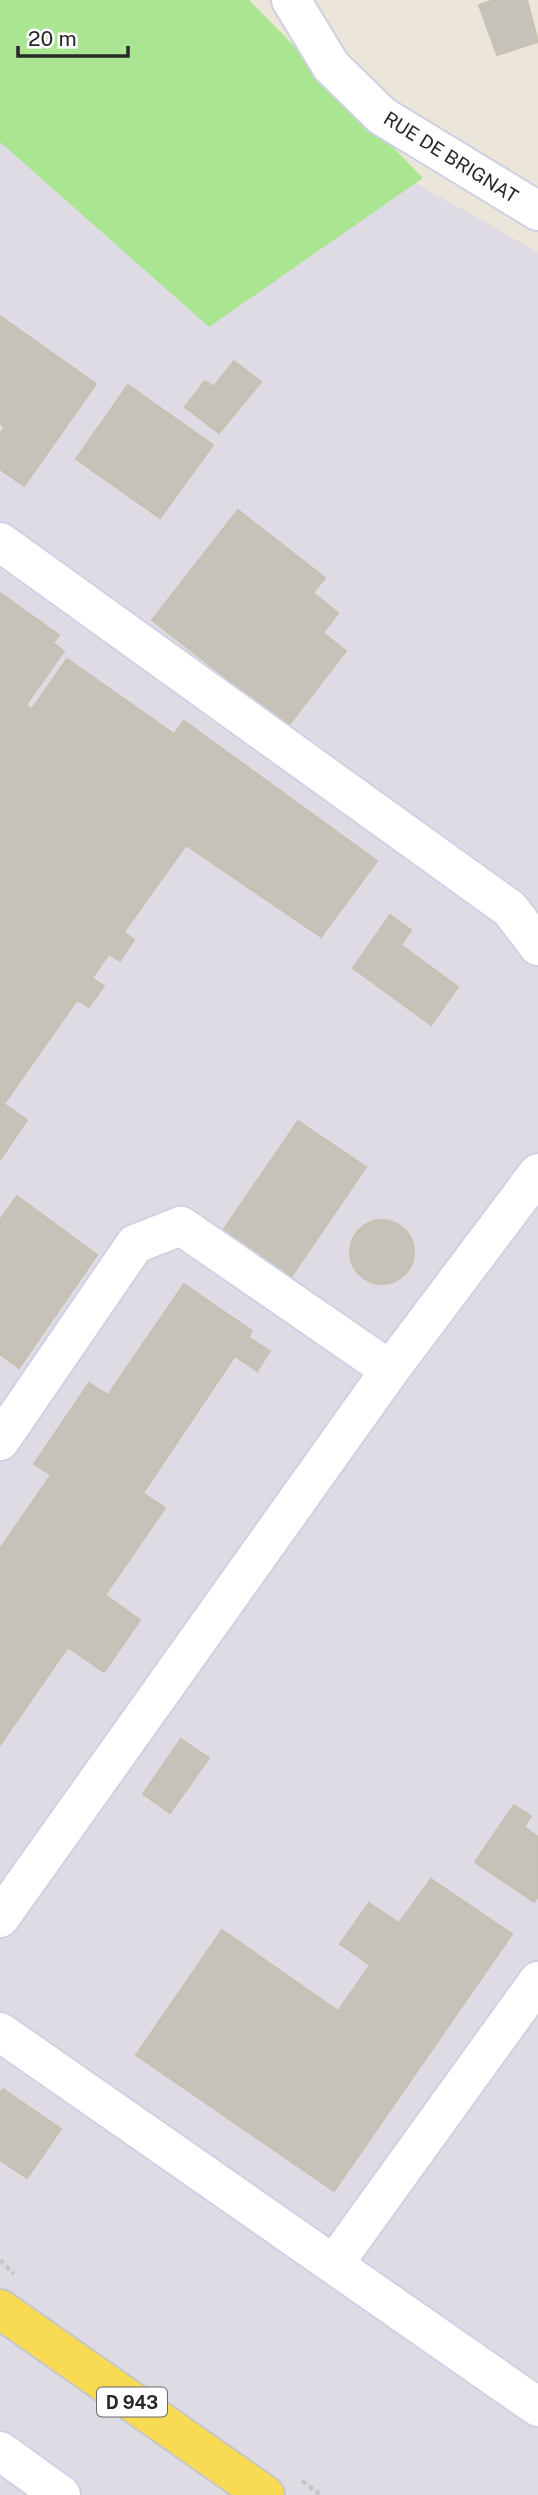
<svg xmlns="http://www.w3.org/2000/svg" width="538" height="2495" font-family="'Public Sans',sans-serif">
<style>
.industrial{fill:#dedbe4}
.green{fill:#aae692}
.building{fill:#c7c2b9;stroke:#c7c1b3;stroke-width:2}
.lines{fill:none;stroke-linecap:round;stroke-linejoin:round}
.minor-casing{stroke:#cfd1e3;stroke-width:42}
.major-casing{stroke:#c7c7c7;stroke-width:42}
.path{stroke:#c7c7c7;stroke-width:4.5;stroke-dasharray:5 3.5;stroke-linecap:butt}
.minor{stroke:#fff;stroke-width:38}
.major{stroke:#f8db52;stroke-width:38}
.labels{text-anchor:middle;dominant-baseline:central;stroke-width:5;stroke-linejoin:round;paint-order:stroke}
.shield{fill:#fff;stroke:#696969;stroke-width:2}
.shield-label{font-size:18px;font-weight:bold;fill:#292929}
.street-label{font-size:19px;fill:#292929;stroke:#fff}
</style>
<rect width="100%" height="100%" fill="#ece5d9"/>
<polygon class="industrial" points="0,0 352,134 417,184 538,252 538,2495 0,2495"/>
<polygon class="green" points="0,0 249,0 423,178 209,327 0,142"/>
<g class="building">
<polygon points="494,0 527,0 538,42 497,55 479,5"/>
<polygon points="0,316 96,384 24,486 0,469 0,434 5,427 0,423"/>
<polygon points="234,361 261,382 219,433 193,413"/>
<polygon points="205,381 214,387 193,413 185,407"/>
<polygon points="128,385 213,445 160,518 76,459"/>
<polygon points="238,510 325,578 313,593 338,613 323,633 346,651 288,726 152,620"/>
<polygon points="0,593 59,635 53,643 64,651 26,705 32,709 67,659 174,734 184,721 377,861 321,937 186,845 124,932 134,940 120,961 109,954 92,978 104,986 89,1007 77,1000 4,1104 27,1120 0,1160"/>
<polygon points="390,915 411,930 401,945 458,987 431,1025 353,968"/>
<polygon points="298,1121 366,1167 289,1280 222,1232"/>
<polygon points="17,1196 97,1255 19,1368 0,1354 0,1220"/>
<circle cx="382" cy="1252" r="32"/>
<polygon points="184,1284 252,1331 248,1337 270,1351 257,1371 235,1356 143,1493 165,1508 105,1595 140,1620 104,1672 68,1647 0,1745 0,1549 51,1475 34,1464 89,1383 108,1395"/>
<polygon points="181,1739 209,1758 170,1813 143,1794"/>
<polygon points="514,1805 531,1816 524,1827 538,1837 538,1897 534,1902 475,1862"/>
<polygon points="431,1879 512,1934 334,2191 136,2055 222,1930 338,2011 370,1965 340,1944 369,1903 399,1923"/>
<polygon points="3,2089 61,2129 27,2178 0,2160 0,2094"/>
</g>
<g class="lines">
<g class="minor-casing">
<g id="minor">
<polyline points="291,0 331,66 382,116 538,211"/>
<polyline points="0,542 510,909 538,946"/>
<polyline points="0,1441 135,1244 181,1226 390,1370"/>
<polyline points="0,1918 390,1370 538,1173"/>
<polyline points="0,2032 538,2407"/>
<polyline points="334,2264 538,1981"/>
<polyline points="0,2451 61,2495"/>
</g>
</g>
<g class="major-casing">
<polyline id="major" points="0,2309 265,2495"/>
</g>
<g class="path">
<polyline points="0,2260 14,2274"/>
<polyline points="302,2481 321,2495"/>
</g>
<use href="#minor" class="minor"/>
<use href="#major" class="major"/>
</g>
<g class="labels">
<rect class="shield" x="97" y="2387.5" width="70" height="29" rx="5"/>
<g class="shield-label">
<text x="132" y="2402">D 943</text>
</g>
<g class="street-label">
<text transform="translate(451 157) rotate(32)">RUE DE BRIGNAT</text>
</g>
</g>
<path d="M18 46v10h110v-10" fill="none" stroke="#292929" stroke-width="3.5"/>
<text x="28" y="46" font-size="21" fill="#292929" stroke="#ffffff" stroke-width="5" paint-order="stroke">20 m</text>
</svg>
